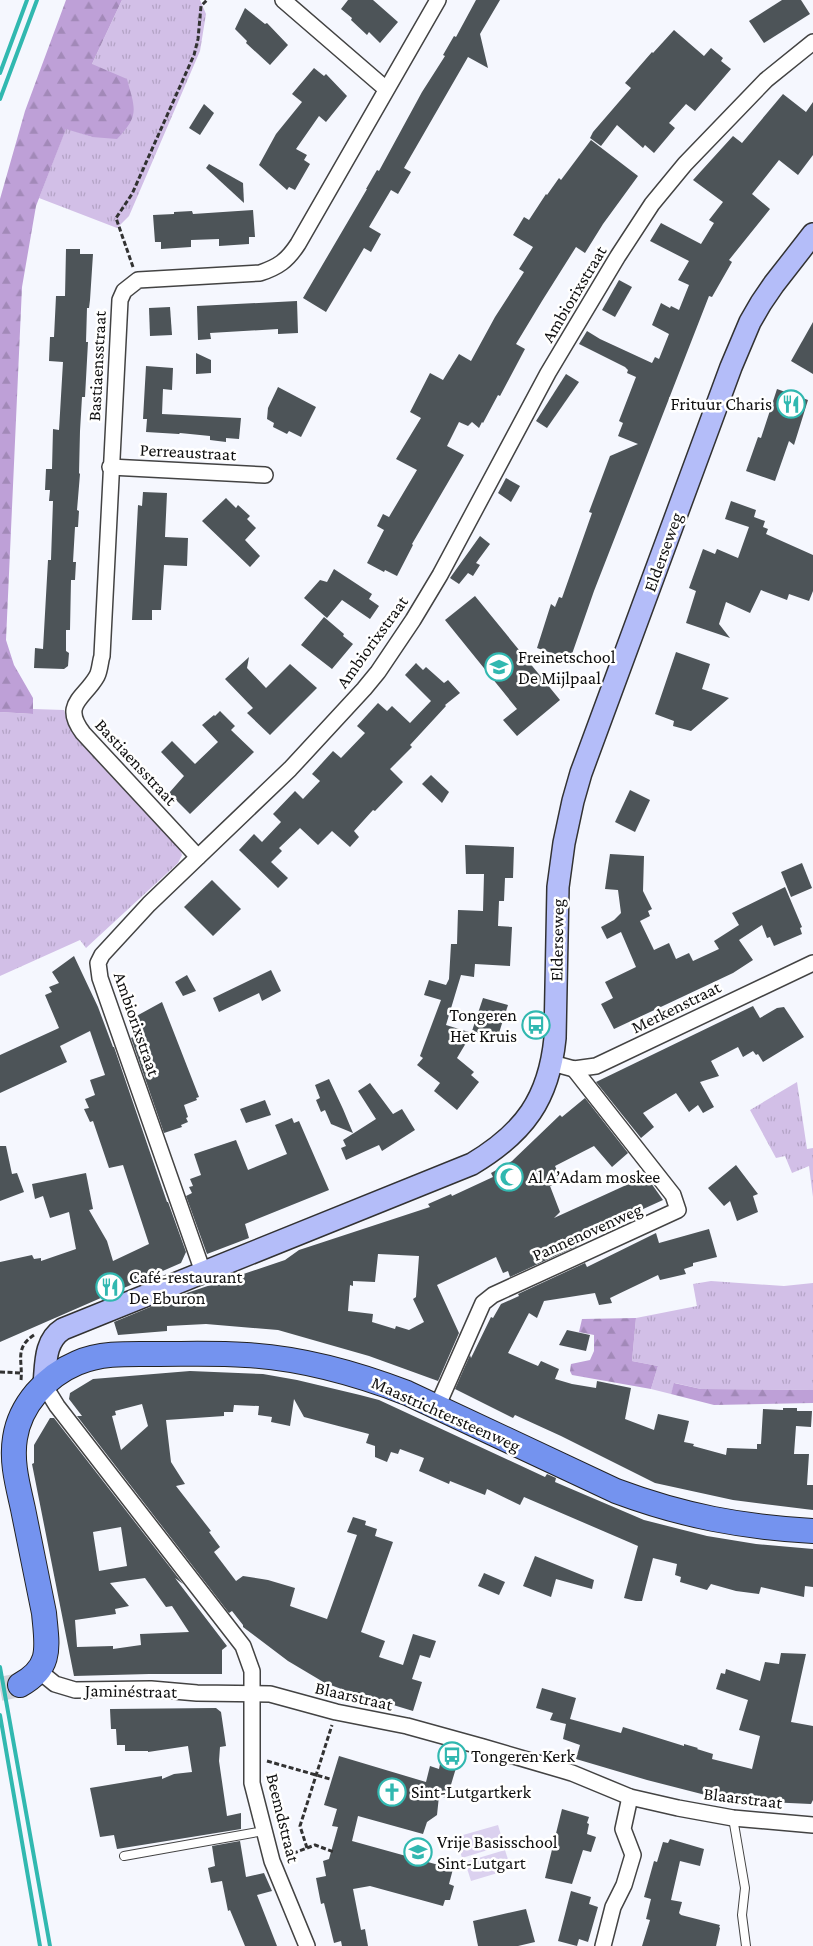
<svg xmlns="http://www.w3.org/2000/svg" width="813" height="1946" font-family="'Crimson Pro',serif">
<style>
.grass{fill:url(#grass-tufts)}
.forest{fill:url(#forest-firs)}
.pitch{fill:#dbd1ef}
.building{fill:#4d5458;fill-rule:evenodd}
.lines{fill:none;stroke-linecap:round;stroke-linejoin:round}
.primary-tunnel{stroke:#d3d4da;stroke-width:24;stroke-dasharray:24 12;stroke-linecap:butt}
.service-casing{stroke:#434343;stroke-width:10}
.minor-casing{stroke:#434343;stroke-width:18}
.secondary-casing{stroke:#323232;stroke-width:24}
.primary-casing{stroke:#212121;stroke-width:26}
.path{stroke:#323232;stroke-width:3;stroke-dasharray:5 2.5;stroke-linecap:butt}
.service{stroke:#fff;stroke-width:8}
.minor{stroke:#fff;stroke-width:15}
.secondary{stroke:#b4bdf9;stroke-width:21}
.primary{stroke:#7493ef;stroke-width:24}
.rail{stroke:#31b8b0;stroke-width:4}
.labels{text-anchor:middle;dominant-baseline:central;stroke-width:5;stroke-linejoin:round;paint-order:stroke}
.street-label{font-size:18px;fill:#101010;stroke:#fff}
.poi-label{font-size:18px;fill:#101010;stroke:#fff;text-anchor:start}
</style>
<defs>
<pattern id="grass-tufts" width="24" height="20" patternUnits="userSpaceOnUse" patternTransform="scale(1.25)"><rect width="24" height="20" fill="#d2bfe7"/><path d="M3 7l-1-3M5 7V3M7 7l1-3M15 17l-1-3M17 17v-4M19 17l1-3" fill="none" stroke="#b3a3c5"/></pattern>
<pattern id="forest-firs" width="22" height="20" patternUnits="userSpaceOnUse" patternTransform="scale(1.25)"><rect width="22" height="20" fill="#bea0d7"/><path d="M5 1l3.5 6h-7zM16 11l3.5 6h-7z" fill="#a289b8"/></pattern>
</defs>
<rect width="100%" height="100%" fill="#f5f7fe"/>
<g class="grass">
<polygon points="122,0 200,0 206,14 200,51 129,216 117,228 39,198 66,128 92,137 92,64"/>
<polygon points="33,709 64,710 69,726 86,742 144,811 178,843 182,855 178,863 86,948 80,940 0,976 0,712 32,714"/>
<polygon points="797,1082 807,1149 813,1148 813,1197 809,1166 792,1173 785,1156 776,1158 750,1110"/>
<polygon points="711,1281 784,1286 813,1283 813,1390 701,1389 675,1383 671,1394 651,1389 658,1366 632,1361 636,1318 697,1306 693,1284"/>
</g>
<g class="forest">
<path d="M66,0H122L92,64L127,79C135,109 140,115 117,139L92,137L66,129L36,206L22,287L6,640L14,665L33,698V714L0,712V199L25,111Z"/>
<polygon points="636,1318 632,1361 658,1366 651,1389 572,1375 570,1371 571,1364 590,1360 594,1351 594,1335 579,1332 582,1319"/>
<polygon points="674,1383 701,1389 813,1390 813,1403 714,1405 671,1394"/>
</g>
<g class="pitch">
<polygon points="498,1825 504,1845 462,1858 456,1837"/>
<polygon points="505,1850 511,1869 471,1881 465,1862"/>
</g>
<g class="building">
<polygon points="348,0 373,0 398,22 380,43 369,32 367,35 351,20 352,18 341,9"/>
<polygon points="476,0 500,0 480,34 488,68 468,57 404,168 411,172 398,194 391,190 369,227 381,234 371,252 364,248 326,312 303,298 367,189 366,189 377,170 379,171 422,92 445,56 443,55 454,36 456,37"/>
<polygon points="782,0 801,0 810,14 764,43 749,21"/>
<polygon points="245,8 265,24 267,23 288,45 270,65 246,43 247,41 235,29"/>
<polygon points="674,30 704,56 711,48 723,58 721,61 731,69 695,111 686,104 669,123 675,128 654,153 645,145 643,148 617,125 601,146 590,138 593,132 631,88 625,83 652,52 653,53"/>
<polygon points="314,68 324,76 326,74 347,96 326,122 319,116 296,149 307,155 304,160 310,164 295,190 289,187 287,190 259,165 276,134 302,102 292,94"/>
<polygon points="783,94 806,112 813,102 813,155 798,175 779,160 752,194 770,209 729,260 732,262 712,297 709,296 594,591 572,654 564,652 563,657 537,648 551,604 555,607 559,597 562,598 592,513 589,512 610,456 638,444 618,436 623,423 619,421 636,377 627,373 628,370 625,367 579,344 587,331 600,339 652,363 655,357 659,359 669,334 652,325 661,303 670,308 671,306 679,310 689,285 678,280 689,261 650,241 661,223 701,244 714,223 709,220 723,202 693,180 733,136 742,143"/>
<polygon points="204,104 214,113 200,135 189,128"/>
<polygon points="591,140 638,176 603,224 585,253 576,247 542,301 516,344 525,349 500,396 498,395 483,423 482,422 479,428 472,422 468,426 459,422 447,446 464,455 412,544 413,545 397,576 385,570 384,572 367,563 384,530 377,526 383,514 389,517 417,470 396,459 421,418 410,412 430,373 443,380 459,354 471,361 495,317 524,272 519,269 533,247 513,235 524,217 529,220 546,194 547,195 559,178 561,180"/>
<polygon points="209,164 243,183 244,203 206,168"/>
<polygon points="253,210 255,237 249,237 249,244 219,246 219,239 191,240 191,247 161,249 161,242 155,242 153,215 174,214 174,212 192,211 193,214"/>
<polygon points="66,249 80,249 80,254 93,254 90,300 89,308 87,308 86,342 88,342 85,397 82,397 80,431 79,473 80,474 77,510 79,511 78,527 75,527 73,562 76,562 75,580 71,580 70,630 66,630 66,651 69,653 68,666 64,669 34,668 35,648 43,649 48,560 51,560 53,501 49,501 50,490 45,490 46,469 52,469 53,429 59,430 63,362 49,361 50,337 54,337 56,296 65,296"/>
<polygon points="619,280 632,287 615,317 602,310"/>
<polygon points="297,301 298,333 278,334 278,329 210,333 211,339 198,340 197,306"/>
<polygon points="170,307 172,335 150,336 149,308"/>
<polygon points="813,322 813,374 791,361"/>
<polygon points="196,353 211,360 211,373 196,374"/>
<polygon points="146,366 173,368 172,390 163,389 162,414 241,418 239,439 226,438 226,442 210,440 210,436 180,433 179,434 146,432 147,419 143,419"/>
<polygon points="566,374 579,382 547,428 536,421"/>
<polygon points="278,387 316,407 301,437 289,431 287,434 273,427 274,423 267,419 268,408"/>
<polygon points="777,389 808,400 794,445 789,441 775,481 746,471 758,437 761,438"/>
<polygon points="506,478 520,486 511,502 498,493"/>
<polygon points="143,492 167,493 165,537 188,538 187,566 164,565 161,610 152,610 152,620 132,620 138,505 142,506"/>
<polygon points="226,498 236,508 238,505 250,516 247,519 256,528 245,540 260,556 250,567 202,521"/>
<polygon points="731,501 756,510 754,517 765,521 763,527 768,529 766,534 813,555 813,591 809,601 789,594 787,600 761,590 750,613 726,602 719,624 730,638 686,623 696,591 689,588 703,549 715,554 717,549 738,558 749,527 725,519"/>
<polygon points="480,536 490,544 476,563 480,565 473,576 468,573 459,584 450,578"/>
<polygon points="334,569 372,594 369,599 379,606 370,619 342,600 327,618 304,598 320,580 327,582"/>
<polygon points="475,596 560,700 517,736 503,720 517,709 445,620"/>
<polygon points="324,617 344,634 343,636 353,644 332,669 301,645"/>
<polygon points="676,652 710,664 702,689 729,698 691,731 673,726 674,721 655,714"/>
<polygon points="249,657 247,668 266,688 290,664 317,688 270,735 247,713 253,708 225,679"/>
<polygon points="416,663 423,670 426,667 444,683 448,680 460,693 445,705 446,706 410,745 412,747 390,769 403,782 375,811 373,810 354,831 359,837 350,847 332,831 318,845 300,828 279,848 282,851 271,862 288,878 278,888 239,850 254,834 262,842 281,822 273,814 295,791 303,799 320,781 312,774 333,751 341,758 365,733 357,726 378,703 387,711 392,706 410,723 431,701 405,675"/>
<polygon points="220,711 235,726 231,730 254,752 190,814 169,793 184,776 161,752 172,741 195,764 218,742 202,725 214,715 215,716"/>
<polygon points="431,775 449,792 442,803 422,784"/>
<polygon points="630,790 650,800 635,832 615,822"/>
<polygon points="465,845 514,847 513,878 505,878 504,901 499,901 498,926 512,927 510,966 475,964 474,977 461,975 446,1025 472,1033 457,1058 474,1072 471,1075 479,1082 457,1110 434,1091 440,1083 417,1065 423,1058 420,1056 441,1000 424,995 429,980 446,985 449,979 451,944 457,944 458,910 483,911 484,874 466,874"/>
<polygon points="610,854 644,856 643,891 652,909 648,911 650,916 640,921 654,950 669,943 676,959 689,953 693,961 719,949 714,941 739,925 732,913 785,887 802,927 800,928 802,934 774,946 770,937 767,938 762,925 739,940 753,960 733,973 614,1029 601,1004 613,998 605,982 636,967 621,932 607,939 601,927 614,920 621,913 618,890 605,889"/>
<polygon points="802,863 812,888 791,897 781,872"/>
<polygon points="212,880 241,909 213,936 184,907"/>
<polygon points="74,956 98,1007 113,1047 114,1047 167,1202 168,1202 186,1252 181,1263 0,1342 0,1262 32,1255 34,1259 41,1258 41,1261 76,1249 69,1212 50,1218 43,1196 35,1199 32,1184 86,1173 93,1209 89,1210 107,1241 113,1261 149,1244 123,1165 109,1168 93,1121 90,1122 84,1109 89,1108 85,1099 95,1095 90,1080 105,1075 90,1031 60,1046 67,1062 0,1093 0,1055 59,1028 45,995 52,992 49,987 59,983 52,972"/>
<polygon points="271,970 281,991 262,1001 259,993 219,1012 213,998"/>
<polygon points="187,975 196,991 183,996 175,982"/>
<polygon points="483,998 508,1005 497,1039 472,1031"/>
<polygon points="162,1002 199,1097 196,1098 197,1100 184,1105 188,1117 186,1118 188,1122 181,1125 182,1127 164,1133 131,1038 139,1034 131,1019"/>
<polygon points="753,1006 760,1018 777,1008 784,1007 804,1037 763,1062 758,1054 756,1055 753,1051 743,1057 738,1047 711,1061 719,1076 700,1082 714,1107 703,1113 698,1105 689,1112 676,1093 643,1113 654,1127 641,1138 596,1082"/>
<polygon points="329,1079 343,1109 353,1133 331,1124 325,1110 321,1112 316,1100 320,1098 315,1085"/>
<polygon points="370,1083 393,1114 402,1109 415,1130 382,1151 379,1145 346,1160 341,1148 346,1146 343,1140 376,1119 358,1091"/>
<path d="M585,1098L628,1153L612,1167L594,1146L555,1166L560,1177L557,1179L559,1182L550,1186L560,1212L554,1218L646,1176L663,1200L575,1240L577,1246L510,1277L508,1271L503,1273L496,1257L437,1285L459,1333L438,1381L369,1356L278,1330L206,1324L167,1326V1331L118,1335L114,1322L172,1298L285,1260L299,1250L430,1207L428,1204L451,1194L452,1196L493,1177L491,1173L512,1161L560,1115L562,1117ZM378,1254L419,1256L416,1297L413,1299L424,1322L409,1330L396,1326L395,1329L372,1322L373,1314L348,1311L350,1285L353,1286V1281L375,1282Z"/>
<polygon points="265,1100 271,1115 246,1123 240,1109"/>
<polygon points="292,1118 294,1123 299,1121 329,1190 245,1224 249,1238 207,1254 186,1196 192,1193 189,1187 193,1186 190,1179 201,1175 194,1154 236,1140 248,1170 287,1154 275,1125"/>
<polygon points="0,1146 6,1146 12,1174 17,1173 24,1192 0,1201"/>
<polygon points="736,1165 758,1194 753,1196 758,1212 737,1221 730,1201 724,1206 708,1188"/>
<polygon points="709,1229 717,1257 693,1263 693,1266 684,1269 686,1274 660,1280 658,1275 610,1298 612,1303 599,1305 595,1293 544,1301 537,1318 529,1313 508,1353 538,1366 541,1361 559,1369 555,1379 572,1384 596,1388 597,1381 631,1388 625,1419 654,1430 658,1414 689,1421 684,1442 694,1444 693,1446 726,1455 727,1448 757,1449 757,1444 761,1444 763,1409 783,1410 783,1408 797,1408 797,1411 812,1411 811,1427 796,1426 794,1454 809,1454 807,1485 813,1485 813,1510 733,1500 655,1483 561,1436 515,1415 513,1418 455,1389 470,1355 471,1358 491,1317 493,1318 501,1304 519,1296 518,1294 585,1263 587,1267 656,1233 659,1243"/>
<polygon points="567,1330 590,1335 586,1351 559,1345"/>
<path d="M190,1371L263,1374L297,1380L360,1395L379,1400L545,1477L547,1474L556,1478L555,1482L644,1520L707,1536L756,1544L813,1549V1587L805,1586L804,1597L761,1587L759,1594L736,1591L711,1584L707,1590L680,1582L681,1577L675,1575L677,1564L653,1558L642,1601H636L624,1598L638,1546L524,1497L520,1505L487,1489L485,1495L450,1481L449,1484L419,1471L424,1458L400,1449L398,1454L391,1452L387,1462L375,1457V1446L366,1443L369,1434L304,1417L294,1399L290,1426L271,1422L272,1417L258,1415L259,1406L234,1405L233,1412H224V1416L166,1420L171,1462L185,1484L176,1486L211,1531L209,1532L220,1547L214,1552L236,1581L243,1576L268,1580L295,1588L290,1606L327,1619L357,1535L347,1532L353,1517L366,1521L365,1525L377,1529L375,1536L393,1542L361,1632L385,1641L379,1657L403,1665L413,1634L436,1641L430,1658L420,1655L412,1679L422,1682L413,1711L347,1691L325,1683L288,1661L243,1627V1625L232,1611L229,1613L77,1416H82L69,1399L70,1393L93,1379ZM142,1404L148,1426L121,1450L112,1416L116,1415L115,1411Z"/>
<path d="M50,1418H54L183,1584L175,1578L227,1646L222,1650V1674H149L74,1676L32,1464L34,1463V1445ZM121,1527L127,1566L99,1571L93,1532ZM145,1578L166,1607L172,1606L189,1632L140,1634L141,1645L113,1649V1646L77,1647L75,1620L116,1614L115,1609L129,1606L110,1583Z"/>
<polygon points="535,1556 594,1580 592,1589 556,1579 551,1597 523,1586"/>
<polygon points="484,1573 505,1582 499,1595 478,1586"/>
<polygon points="781,1653 806,1654 791,1722 813,1726 813,1800 811,1804 725,1800 647,1780 576,1759 580,1745 563,1739 566,1724 550,1720 553,1713 536,1708 542,1688 576,1698 570,1719 621,1733 623,1727 684,1746 684,1744 698,1748 697,1749 713,1754 712,1759 752,1769 760,1736 739,1730 748,1700 716,1689 721,1673 725,1674 726,1669 760,1681 765,1662 779,1664"/>
<polygon points="216,1708 221,1712 226,1746 220,1747 219,1761 227,1816 241,1813 241,1829 117,1849 114,1835 100,1837 90,1788 162,1776 162,1779 174,1774 192,1772 188,1746 148,1752 148,1751 125,1751 125,1745 117,1745 116,1729 111,1729 110,1709"/>
<polygon points="339,1756 426,1782 430,1766 439,1769 440,1764 456,1768 447,1798 439,1796 437,1815 427,1822 423,1834 358,1816 352,1841 453,1869 449,1884 454,1886 450,1900 445,1900 443,1906 370,1886 353,1889 361,1930 365,1929 368,1946 342,1946 341,1941 334,1943 324,1903 321,1904 316,1878 326,1876 323,1861 329,1859 338,1827 332,1826 337,1809 324,1805"/>
<polygon points="562,1809 589,1817 587,1823 589,1824 587,1834 596,1837 591,1852 583,1850 572,1884 545,1878"/>
<polygon points="670,1839 704,1849 700,1866 680,1861 671,1900 682,1902 679,1913 681,1915 720,1925 719,1927 720,1928 716,1946 642,1946 650,1920 646,1919 651,1899 644,1897 654,1861 657,1862 663,1842 668,1843"/>
<polygon points="240,1841 246,1877 264,1873 272,1891 257,1895 277,1946 245,1946 230,1910 228,1911 222,1881 211,1883 208,1868 215,1866 212,1846"/>
<polygon points="571,1891 591,1897 589,1904 598,1907 588,1942 579,1939 577,1946 558,1941"/>
<polygon points="526,1909 535,1942 518,1946 478,1946 473,1921"/>
</g>
<g class="lines">
<polyline class="primary-tunnel" points="0,1689 20,1685"/>
<g class="service-casing">
<g id="service">
<polyline points="733,1818 745,1888 742,1915 746,1946"/>
<polyline points="124,1856 264,1831"/>
</g>
</g>
<g class="minor-casing">
<g id="minor">
<polyline points="283,0 386,89"/>
<polyline points="110,467 265,475"/>
<path d="M198,857L83,733C61,704 84,699 97,676C100,670 100,662 102,656L120,300L124,291L138,280L260,273C278,267 287,261 298,244L438,0"/>
<polyline points="552,1063 574,1069 596,1066 813,963"/>
<polyline points="203,1272 100,978 98,963 102,955 149,904 290,769 364,689 378,672 413,620 440,575 548,373 618,256 652,204 685,164 766,80 813,42"/>
<polyline points="44,1385 57,1406 243,1646 252,1671 252,1783 272,1861 307,1946"/>
<polyline points="437,1407 483,1303 493,1295 678,1210 673,1195 574,1069"/>
<polyline points="39,1671 55,1684 75,1690 151,1689 197,1693 270,1694 336,1712 407,1726 483,1747 572,1773 630,1797 678,1808 733,1818 813,1825"/>
<polyline points="603,1946 613,1907 624,1885 633,1855 623,1829 630,1797"/>
</g>
</g>
<g class="secondary-casing">
<path id="secondary" d="M44,1385C46,1364 44,1341 63,1329L472,1164C524,1133 549,1099 555,1038L558,887L564,843L573,801L581,773L731,367L750,322L761,303L774,284L813,234"/>
</g>
<g class="primary-casing">
<path id="primary" d="M20,1685C53,1667 47,1646 44,1613C37,1578 30,1544 23,1509C18,1486 11,1462 15,1438C20,1405 46,1376 77,1363C102,1352 132,1354 159,1354C188,1354 217,1353 246,1355C301,1358 355,1373 407,1393L616,1491C683,1516 742,1527 813,1531"/>
</g>
<g class="path">
<polyline points="133,267 116,218 132,194 194,55 198,39 201,6 207,0"/>
<polyline points="0,1372 22,1373"/>
<path d="M21,1380C23,1361 14,1348 34,1335"/>
<polyline points="267,1761 330,1779"/>
<polyline points="269,1789 270,1791 276,1792 293,1853"/>
<polyline points="307,1848 300,1826 332,1725"/>
<polyline points="286,1856 315,1845 334,1852"/>
</g>
<use href="#service" class="service"/>
<use href="#minor" class="minor"/>
<use href="#secondary" class="secondary"/>
<use href="#primary" class="primary"/>
<g class="rail">
<polyline points="0,73 27,0"/>
<polyline points="0,99 37,0"/>
<polyline points="0,1667 50,1946"/>
<polyline points="0,1715 40,1946"/>
</g>
</g>
<defs>
<g id="restaurant-ring" transform="scale(1.4375)"><circle r="9.5" fill="#fff" stroke="#31b8b0" stroke-width="1.5"/><path d="M-5-6h1v4h1v-4h1v4h1v-4h1v5L-1.5 .5V6h-2V.5L-5-1ZM5-6V6H3V1.5H1.5Q1.5-4 5-6Z" fill="#31b8b0"/></g>
<g id="school-ring" transform="scale(1.4375)"><circle r="9.5" fill="#fff" stroke="#31b8b0" stroke-width="1.5"/><path d="M0-5L7-2L0 1L-7-2ZM-4 1L0 2.5L4 1V4Q0 6-4 4Z" fill="#31b8b0"/></g>
<g id="bus-ring" transform="scale(1.4375)"><circle r="9.5" fill="#fff" stroke="#31b8b0" stroke-width="1.5"/><path d="M-5-6H5V4H4V6H2V4H-2V6H-4V4H-5ZM-3.5-4V0h7V-4ZM-3.5 1.2v1.5H-2V1.2ZM2 1.2v1.5H3.5V1.2Z" fill="#31b8b0"/></g>
<g id="mosque-ring" transform="scale(1.4375)"><circle r="9.5" fill="#fff" stroke="#31b8b0" stroke-width="1.5"/><path d="M3.5-4.9A6 6 0 1 0 3.5 4.9A5 5 0 1 1 3.5-4.9Z" fill="#31b8b0"/></g>
<g id="church-ring" transform="scale(1.4375)"><circle r="9.5" fill="#fff" stroke="#31b8b0" stroke-width="1.5"/><path d="M-1.2-6h2.4v3.5h3.3v2.4h-3.3V6h-2.4V-.1h-3.3v-2.4h3.3Z" fill="#31b8b0"/></g>
</defs>
<g fill-rule="evenodd">
<use href="#restaurant-ring" x="791" y="404"/>
<use href="#school-ring" x="499" y="667"/>
<use href="#bus-ring" x="536" y="1025"/>
<use href="#mosque-ring" x="509" y="1177"/>
<use href="#restaurant-ring" x="110" y="1287"/>
<use href="#bus-ring" x="452" y="1756"/>
<use href="#church-ring" x="392" y="1792"/>
<use href="#school-ring" x="418" y="1852"/>
</g>
<g class="labels">
<g class="street-label">
<text transform="translate(574 294) rotate(-59)">Ambiorixstraat</text>
<text transform="translate(97 366) rotate(-87)">Bastiaensstraat</text>
<text transform="translate(188 452) rotate(3)">Perreaustraat</text>
<text transform="translate(663 552) rotate(-70)">Elderseweg</text>
<text transform="translate(372 642) rotate(-54)">Ambiorixstraat</text>
<text transform="translate(136 762) rotate(47)">Bastiaensstraat</text>
<text transform="translate(557 940) rotate(-89)">Elderseweg</text>
<text transform="translate(676 1007) rotate(-26)">Merkenstraat</text>
<text transform="translate(137 1024) rotate(71)">Ambiorixstraat</text>
<text transform="translate(587 1232) rotate(-24)">Pannenovenweg</text>
<text transform="translate(446 1414) rotate(24)">Maastrichtersteenweg</text>
<text transform="translate(131 1691) rotate(1)">Jaminéstraat</text>
<text transform="translate(354 1696) rotate(13)">Blaarstraat</text>
<text transform="translate(743 1798) rotate(7)">Blaarstraat</text>
<text transform="translate(283 1818) rotate(76)">Beemdstraat</text>
</g>
<g class="poi-label">
<text x="772" y="404" text-anchor="end">Frituur Charis</text>
<text x="518" y="657">Freinetschool<tspan x="518" dy="21">De Mijlpaal</tspan></text>
<text x="517" y="1015" text-anchor="end">Tongeren<tspan x="517" dy="21">Het Kruis</tspan></text>
<text x="528" y="1177">Al A’Adam moskee</text>
<text x="129" y="1277">Café-restaurant<tspan x="129" dy="21">De Eburon</tspan></text>
<text x="471" y="1756">Tongeren Kerk</text>
<text x="411" y="1792">Sint-Lutgartkerk</text>
<text x="437" y="1842">Vrije Basisschool<tspan x="437" dy="21">Sint-Lutgart</tspan></text>
</g>
</g>
</svg>
